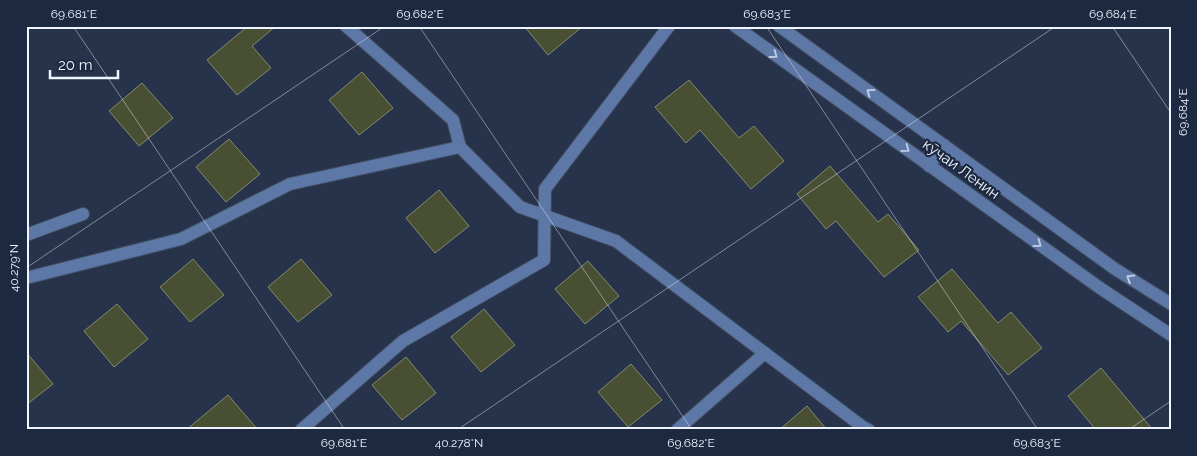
<svg xmlns="http://www.w3.org/2000/svg" width="1197" height="456" font-family="Raleway,sans-serif">
<style>
.building{fill:#494f32;stroke:#848b6d}
.lines{fill:none;stroke-linecap:round;stroke-linejoin:round}
.minor-casing{stroke:#424e63;stroke-width:14}
.minor{stroke:#5d78a7;stroke-width:12}
.oneway{stroke:#bcc9e0}
.ticks{fill:none;stroke:#eff5fe;stroke-width:1;stroke-opacity:0.45}
.labels{text-anchor:middle;dominant-baseline:central;stroke-width:4.5;stroke-linejoin:round;paint-order:stroke}
.street-label{font-size:15px;fill:#eff5fe;stroke:#1c2940}
.neatline{fill:none;stroke:#eff5fe;stroke-width:2}
.ticks-label{font-size:12px;text-anchor:middle;fill:#eff5fe}
</style>
<rect width="100%" height="100%" fill="#26334a"/>
<g class="building">
<polygon points="248,26 276,26 252,46 271,68 237,95 207,60"/>
<polygon points="524,26 583,26 548,55"/>
<polygon points="362,72 393,108 359,135 329,100"/>
<polygon points="689,80 739,138 754,126 784,161 751,189 700,130 686,143 655,107"/>
<polygon points="142,83 173,118 139,146 109,111"/>
<polygon points="229,139 260,174 226,202 196,167"/>
<polygon points="830,166 878,222 888,214 919,250 884,277 836,221 826,229 797,194"/>
<polygon points="439,190 469,226 435,253 406,218"/>
<polygon points="193,259 224,295 190,322 160,287"/>
<polygon points="301,259 332,295 298,322 268,287"/>
<polygon points="588,261 619,296 585,324 555,289"/>
<polygon points="952,269 998,323 1011,312 1042,348 1008,375 961,321 948,332 918,297"/>
<polygon points="117,304 148,339 114,367 84,331"/>
<polygon points="484,309 515,345 481,372 451,337"/>
<polygon points="26,352 53,384 26,405"/>
<polygon points="406,357 436,393 402,420 372,385"/>
<polygon points="631,364 662,400 628,427 598,392"/>
<polygon points="1101,368 1153,430 1096,430 1068,396"/>
<polygon points="228,395 258,430 186,430"/>
<polygon points="807,406 827,430 779,430"/>
</g>
<g class="lines">
<g class="minor-casing">
<g id="minor">
<polyline points="346,26 453,120 460,147"/>
<polyline points="735,26 1100,288 1171,335"/>
<polyline points="779,26 1115,269 1171,304"/>
<polyline points="929,166 944,145"/>
<polyline points="26,235 83,214"/>
<polyline points="26,278 181,239 290,184 460,147 520,207 616,241 863,427 869,430"/>
<polyline points="301,430 403,341 544,260 545,189 669,26"/>
<polyline points="677,430 765,353"/>
</g>
</g>
<use href="#minor" class="minor"/>
</g>
<defs><path id="oneway-chevron" d="M-2-3.5L2.5 0L-2 3.5" fill="none" stroke-width="1.6" stroke-linecap="round" stroke-linejoin="round" transform="scale(1.25)"/></defs>
<g class="oneway">
<use href="#oneway-chevron" transform="translate(774 55) rotate(36)"/>
<use href="#oneway-chevron" transform="translate(870 92) rotate(-144)"/>
<use href="#oneway-chevron" transform="translate(906 149) rotate(36)"/>
<use href="#oneway-chevron" transform="translate(1038 244) rotate(36)"/>
<use href="#oneway-chevron" transform="translate(1130 278) rotate(-148)"/>
</g>
<path class="ticks" d="M73,26L345,430M419,26L692,430M766,26L1038,430M1112,26L1171,113M26,268L385,26M457,430L1056,26M1128,430L1171,401"/>
<g class="labels">
<g class="street-label">
<text transform="translate(961 169) rotate(36)">кӯчаи Ленин</text>
</g>
</g>
<rect width="1197" height="456" fill="none" stroke="#1c2940" stroke-width="55"/>
<path d="M50 70v8h68v-8" fill="none" stroke="#eff5fe" stroke-width="2.5"/>
<text x="58" y="70" font-size="15" fill="#eff5fe" stroke="#1c2940" stroke-width="4" paint-order="stroke">20 m</text>
<rect x="28" y="28" width="1142" height="400" class="neatline"/>
<g class="ticks-label">
<text x="74" y="18">69.681°E</text>
<text x="420" y="18">69.682°E</text>
<text x="767" y="18">69.683°E</text>
<text x="1113" y="18">69.684°E</text>
<text transform="translate(1183 112) rotate(-90)" y="4">69.684°E</text>
<text transform="translate(14 268) rotate(-90)" y="4">40.279°N</text>
<text x="344" y="447">69.681°E</text>
<text x="459" y="447">40.278°N</text>
<text x="691" y="447">69.682°E</text>
<text x="1037" y="447">69.683°E</text>
</g>
</svg>
